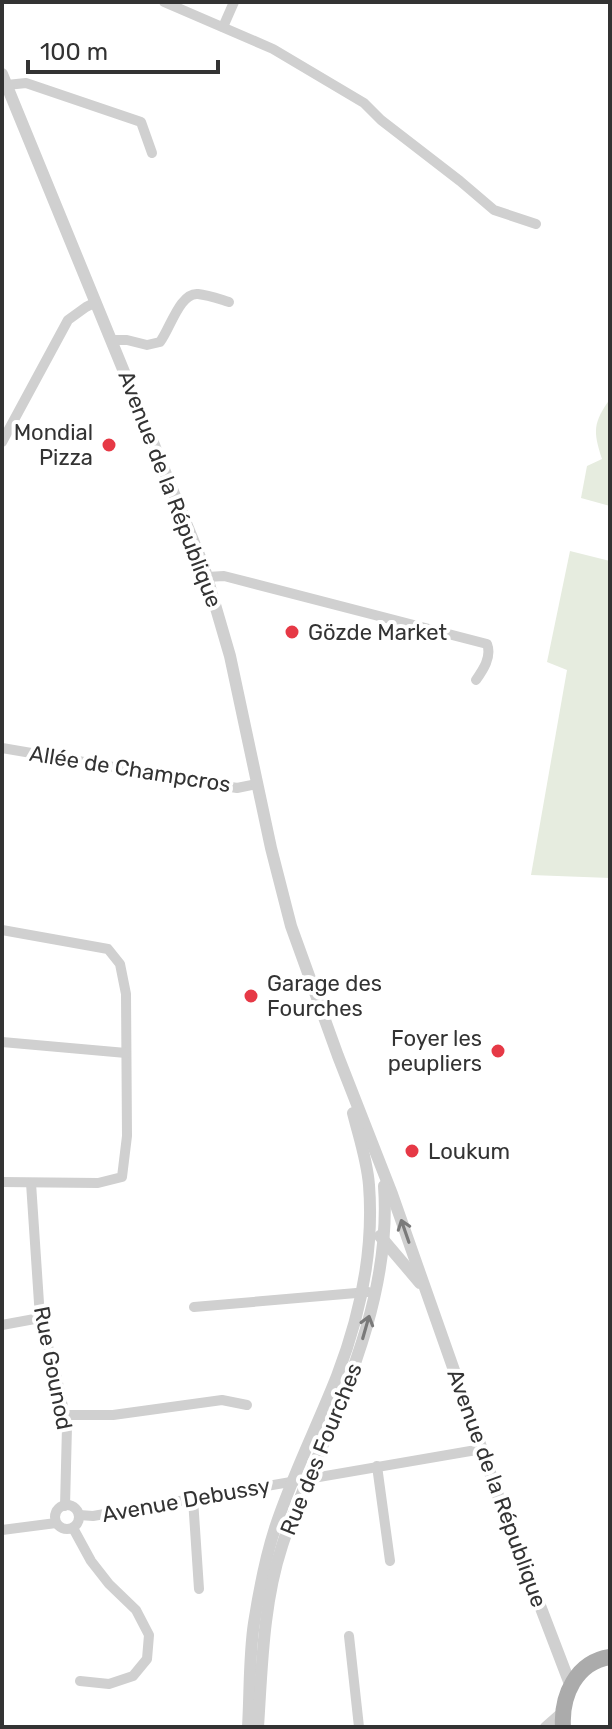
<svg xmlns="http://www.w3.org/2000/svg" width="612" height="1729" font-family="Rubik,sans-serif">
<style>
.green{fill:#e6ecdf}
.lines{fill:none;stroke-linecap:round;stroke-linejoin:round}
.minor{stroke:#d0d0d0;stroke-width:10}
.tertiary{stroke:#d0d0d0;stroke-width:12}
.primary{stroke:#ababab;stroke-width:16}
.oneway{stroke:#7a7a7a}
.poi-dot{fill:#e63946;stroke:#fff;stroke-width:3}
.labels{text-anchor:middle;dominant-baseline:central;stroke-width:8;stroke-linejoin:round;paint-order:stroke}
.poi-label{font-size:22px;fill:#333;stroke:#fff;text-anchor:start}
.street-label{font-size:22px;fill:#333;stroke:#fff}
</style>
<rect width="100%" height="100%" fill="#fff"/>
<g class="green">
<path d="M610,399V506L581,498L587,466L602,459C593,431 593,423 610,399Z"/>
<polygon points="570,551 610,561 610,878 531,875 567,670 547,662"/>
</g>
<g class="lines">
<g class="minor">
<polyline points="164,2 273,49 364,103 381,120 460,181 494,210 536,224"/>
<polyline points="223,27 234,2"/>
<polyline points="7,85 26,83 141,122 152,153"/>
<path d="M112,340H127L147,345L160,342C170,329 180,292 198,294C208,295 219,299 229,302"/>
<polyline points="2,442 68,320 86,307 96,302"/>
<path d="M207,577L224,576L487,644C492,657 483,670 476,680"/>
<polyline points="2,748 237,788 257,784"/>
<polyline points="2,930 108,949 120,964 126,994 127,1136 122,1177 98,1183 2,1182"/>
<polyline points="2,1042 126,1053"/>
<polyline points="31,1183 40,1318 57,1378 67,1426 65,1506"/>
<polyline points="194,1307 368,1292"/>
<polyline points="2,1325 40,1318"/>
<polyline points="65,1415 113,1415 222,1400 247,1405"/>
<polyline points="377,1466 390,1561"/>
<polyline points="193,1499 199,1589"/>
<circle cx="67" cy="1517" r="12"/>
<polyline points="79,1515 93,1516 482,1449"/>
<polyline points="73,1528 91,1561 109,1584 136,1610 149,1635 147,1659 133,1676 109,1684 80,1681"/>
<polyline points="2,1530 56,1523"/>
<polyline points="349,1636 359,1727"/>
<polyline points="545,1727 562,1712"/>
</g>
<g class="tertiary">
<polyline points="2,74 204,567 230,656 271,848 291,926 338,1056 392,1194 500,1501 570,1684"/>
<polyline points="380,1236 420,1283"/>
<path d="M248,1727C250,1694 249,1655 254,1623C259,1591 265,1559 275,1528C292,1476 317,1427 337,1376C360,1316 374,1249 369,1185C367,1160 359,1137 353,1113"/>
<path d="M258,1727C262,1667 263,1604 282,1546C291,1517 304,1489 316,1461C353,1374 391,1283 384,1186"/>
</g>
<path class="primary" d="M563,1727C561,1696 576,1662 610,1657"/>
</g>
<defs><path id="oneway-shaft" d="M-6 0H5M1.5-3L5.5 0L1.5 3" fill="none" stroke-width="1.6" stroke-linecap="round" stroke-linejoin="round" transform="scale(2)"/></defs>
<g class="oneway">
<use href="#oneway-shaft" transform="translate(405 1231) rotate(-109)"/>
<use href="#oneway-shaft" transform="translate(366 1327) rotate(-74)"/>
</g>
<g class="poi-dot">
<circle cx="109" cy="445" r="8"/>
<circle cx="292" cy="632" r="8"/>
<circle cx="251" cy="996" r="8"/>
<circle cx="498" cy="1051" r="8"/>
<circle cx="412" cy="1151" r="8"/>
</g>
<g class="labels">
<g class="poi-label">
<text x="93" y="432" text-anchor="end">Mondial<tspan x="93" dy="25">Pizza</tspan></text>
<text x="308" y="632">Gözde Market</text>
<text x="267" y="983">Garage des<tspan x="267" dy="25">Fourches</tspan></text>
<text x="482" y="1038" text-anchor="end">Foyer les<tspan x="482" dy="25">peupliers</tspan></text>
<text x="428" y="1151">Loukum</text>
</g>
<g class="street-label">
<text transform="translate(170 489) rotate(69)">Avenue de la République</text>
<text transform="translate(130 769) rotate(9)">Allée de Champcros</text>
<text transform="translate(53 1368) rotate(79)">Rue Gounod</text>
<text transform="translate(321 1449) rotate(-68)">Rue des Fourches</text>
<text transform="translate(497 1488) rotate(70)">Avenue de la République</text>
<text transform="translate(186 1500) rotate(-10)">Avenue Debussy</text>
</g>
</g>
<rect width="612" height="1729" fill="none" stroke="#333333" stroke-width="8"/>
<path d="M28 60v12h190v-12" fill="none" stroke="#333333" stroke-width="4"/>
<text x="40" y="60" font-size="24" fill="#333333" stroke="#ffffff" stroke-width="6" paint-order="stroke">100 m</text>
</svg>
